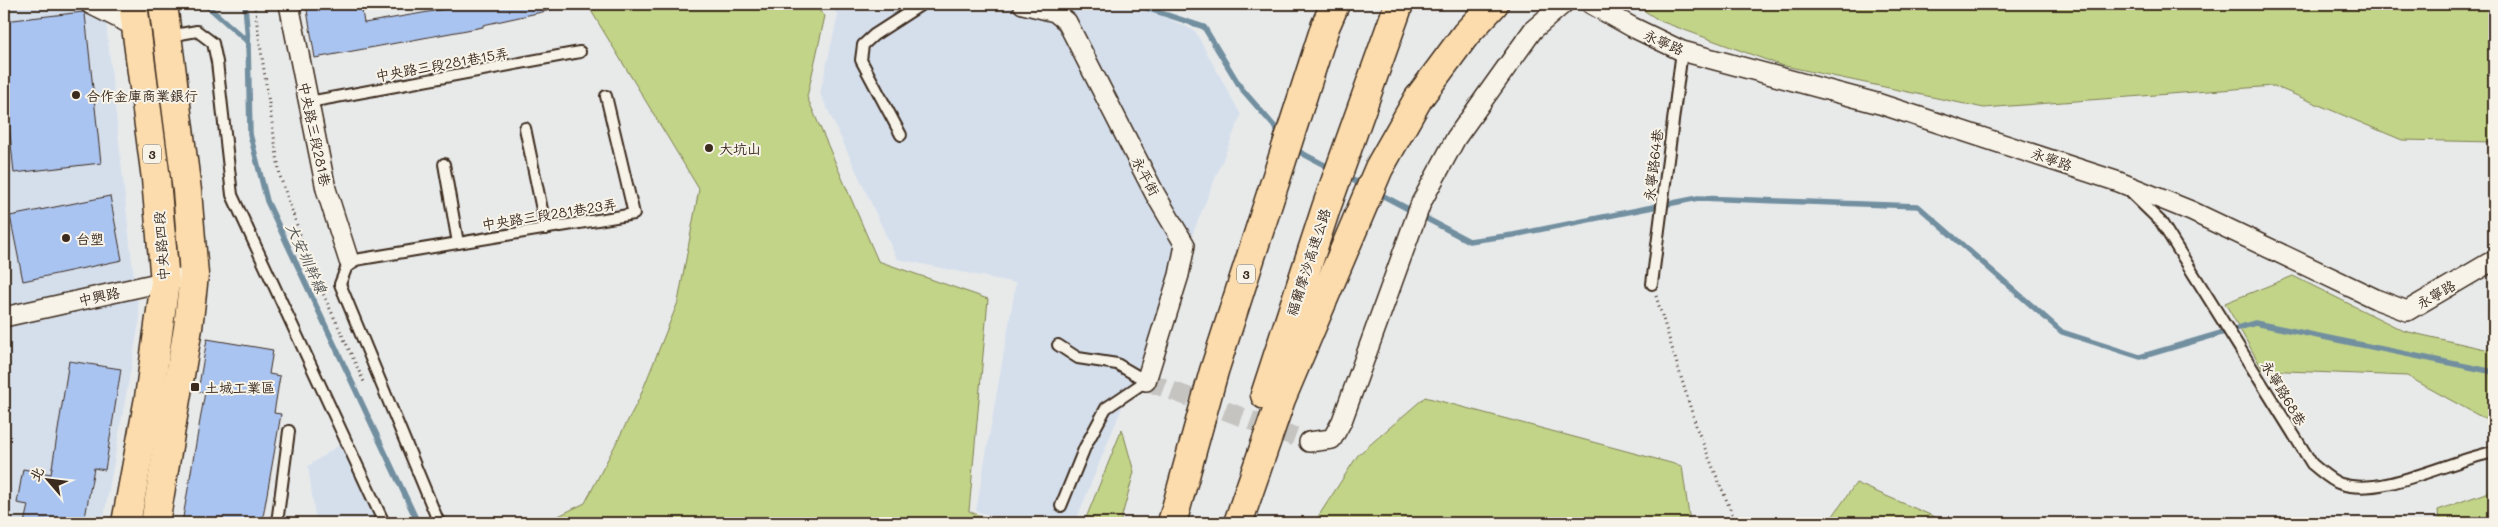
<svg xmlns="http://www.w3.org/2000/svg" width="2498" height="527" font-family="Mali,'LXGW WenKai TC',sans-serif">
<style>
.built{fill:#d5dfec}
.green{fill:#c2d488;stroke:#7e7f53}
.lines{fill:none;stroke-linecap:round;stroke-linejoin:round}
.stream{stroke:#728fa0;stroke-width:5.5}
.building{fill:#aac4f1;stroke:#3b2a1e}
.street-tunnel{stroke:#c5c4c1;stroke-width:19;stroke-dasharray:19 9;stroke-linecap:butt}
.lane-casing{stroke:#3b2a1e;stroke-width:14}
.street-casing{stroke:#3b2a1e;stroke-width:22}
.primary-casing{stroke:#3b2a1e;stroke-width:31}
.highway-casing{stroke:#3b2a1e;stroke-width:31}
.path{stroke:#3b2a1e;stroke-width:3;stroke-dasharray:1 4;stroke-linecap:butt}
.lane{stroke:#f7f3e8;stroke-width:10}
.street{stroke:#f7f3e8;stroke-width:19}
.primary{stroke:#fcdcac;stroke-width:28}
.highway{stroke:#fcdcac;stroke-width:28}
.poi-dot{fill:#3b2a1e;stroke:#f7f3e8;stroke-width:2}
.labels{text-anchor:middle;dominant-baseline:central;stroke-width:4;stroke-linejoin:round;paint-order:stroke}
.shield{fill:#f7f3e8;stroke:#73665b;stroke-width:1}
.shield-label{font-size:12px;font-weight:bold;fill:#3b2a1e}
.street-label{font-size:14px;fill:#3b2a1e;stroke:#f7f3e8}
.poi-label{font-size:14px;fill:#3b2a1e;stroke:#f7f3e8;text-anchor:start}
.water-label{font-size:15px;font-style:italic;fill:#525454;stroke:#f7f3e8}
</style>
<rect width="100%" height="100%" fill="#e8eaea"/>
<filter id="ink" filterUnits="userSpaceOnUse"><feTurbulence type="fractalNoise" baseFrequency=".02" numOctaves="2"/><feDisplacementMap in="SourceGraphic" scale="10" xChannelSelector="R" yChannelSelector="G"/><feConvolveMatrix kernelMatrix="1 2 1 2 8 2 1 2 1" color-interpolation-filters="sRGB"/></filter>
<g filter="url(#ink)">
<g class="built">
<polygon points="4,4 104,4 132,262 140,318 103,523 4,523"/>
<polygon points="828,4 1137,4 1195,31 1241,115 1075,523 1014,523 976,511 1016,283 897,259 820,93 838,15"/>
<polygon points="341,444 379,523 316,523 308,466"/>
</g>
<g class="green">
<polygon points="587,4 812,4 825,16 807,97 878,261 988,299 969,511 994,523 544,523 585,503 639,399 678,302 699,189"/>
<polygon points="1634,4 2494,4 2494,142 2402,140 2274,86 1984,108 1780,65 1660,21"/>
<polygon points="2293,276 2404,331 2494,351 2494,424 2407,376 2263,370 2225,303"/>
<polygon points="1425,397 1682,466 1690,523 1314,523 1358,455"/>
<polygon points="1122,429 1134,472 1120,523 1084,523"/>
<polygon points="1856,483 1949,523 1828,523"/>
<polygon points="2494,490 2494,523 2439,523 2438,510"/>
</g>
<g class="lines">
<g class="stream">
<polyline points="205,4 248,42 250,134 267,201 418,523"/>
<polyline points="245,4 248,42"/>
<polyline points="1134,4 1204,27 1241,88 1281,134"/>
<polyline points="1294,149 1332,169"/>
<polyline points="1344,176 1363,185"/>
<polyline points="1376,192 1469,241 1513,235 1698,198 1918,206 2062,332 2140,357 2255,323 2494,372"/>
</g>
</g>
<g class="building">
<polygon points="306,4 361,4 364,23 475,4 551,4 551,10 483,25 483,27 315,58"/>
<polygon points="83,12 85,14 101,163 14,173 4,76 4,21"/>
<polygon points="110,196 122,260 23,281 10,216"/>
<polygon points="207,339 273,350 269,374 280,376 274,413 281,414 262,523 182,523 205,392 198,391"/>
<polygon points="69,361 121,369 105,470 94,468 84,523 24,523 28,505 17,503 23,469 51,474"/>
</g>
<g class="lines">
<polyline class="street-tunnel" points="1146,381 1309,442"/>
<g class="lane-casing">
<g id="lane">
<polyline points="169,36 197,31 213,43 217,62 232,195 384,523"/>
<polyline points="309,102 580,52"/>
<polyline points="525,128 546,229"/>
<polyline points="901,135 861,60 863,45 874,35 922,4"/>
<polyline points="444,164 458,243"/>
<path d="M2129,191L2161,222L2312,464C2321,471 2331,481 2341,484C2383,497 2450,460 2494,452"/>
<polyline points="1652,284 1682,51"/>
<polyline points="1058,345 1078,358 1117,364 1146,381 1106,408 1085,447 1061,506"/>
<polyline points="277,523 289,431"/>
<polyline points="439,523 340,284 349,261 634,214 606,96"/>
</g>
</g>
<g class="street-casing">
<g id="street">
<polyline points="90,4 136,27"/>
<polyline points="289,4 326,189 349,261"/>
<polyline points="1023,4 1055,12 1067,22 1155,194 1185,245 1179,275 1146,381"/>
<polyline points="1591,4 1632,27 1682,51 1880,104 2119,182 2191,211 2378,300 2407,311 2494,260"/>
<polyline points="4,317 194,275"/>
<polyline points="1309,442 1332,439 1342,421 1421,203 1456,138 1533,30 1563,4"/>
</g>
</g>
<g class="primary-casing">
<g id="primary">
<polyline points="126,523 149,398 165,282 156,179 133,4"/>
<polyline points="155,523 188,328 194,275 187,191 163,4"/>
</g>
</g>
<g class="highway-casing">
<g id="highway">
<polyline points="1265,395 1326,208 1399,4"/>
<polyline points="1172,523 1214,371 1325,27 1335,4"/>
<polyline points="1238,523 1281,399 1379,168 1418,99 1466,34 1494,4"/>
</g>
</g>
<g class="path">
<polyline points="254,4 280,176 313,272 364,382"/>
<polyline points="1656,296 1697,429 1736,523"/>
</g>
<use href="#lane" class="lane"/>
<use href="#street" class="street"/>
<use href="#primary" class="primary"/>
<use href="#highway" class="highway"/>
</g>
</g>
<g class="poi-dot">
<circle cx="76" cy="95" r="5"/>
<circle cx="709" cy="148" r="5"/>
<circle cx="66" cy="238" r="5"/>
<rect x="190" y="382" width="10" height="10" rx="2.5"/>
</g>
<g class="labels">
<g class="shield">
<rect x="143" y="144.5" width="18" height="19" rx="4"/>
<rect x="1237" y="264.5" width="18" height="19" rx="4"/>
</g>
<g class="shield-label">
<text x="152" y="154">3</text>
<text x="1246" y="274">3</text>
</g>
<g class="street-label">
<text transform="translate(1664 42) rotate(24)">永寧路</text>
<text transform="translate(442 64) rotate(-10)">中央路三段281巷15弄</text>
<text transform="translate(315 134) rotate(78)">中央路三段281巷</text>
<text transform="translate(2052 159) rotate(19)">永寧路</text>
<text transform="translate(1653 165) rotate(-83)">永寧路64巷</text>
<text transform="translate(1146 176) rotate(62)">永平街</text>
<text transform="translate(549 214) rotate(-9)">中央路三段281巷23弄</text>
<text transform="translate(161 246) rotate(-94)">中央路四段</text>
<text transform="translate(1308 262) rotate(-72)">福爾摩沙高速公路</text>
<text transform="translate(2436 294) rotate(-30)">永寧路</text>
<text transform="translate(99 296) rotate(-12)">中興路</text>
<text transform="translate(2284 393) rotate(59)">永寧路68巷</text>
</g>
<g class="poi-label">
<text x="86" y="95">合作金庫商業銀行</text>
<text x="719" y="148">大坑山</text>
<text x="76" y="238">台塑</text>
<text x="205" y="387">土城工業區</text>
</g>
<g class="water-label">
<text transform="translate(307 258) rotate(65)">大安圳幹線</text>
</g>
</g>
<rect width="2498" height="527" fill="none" stroke="#f7f3e8" stroke-width="20"/>
<rect x="10" y="10" width="2478" height="507" fill="none" stroke="#3b2a1e" stroke-width="2" filter="url(#ink)"/>
<g transform="translate(48 480) rotate(298)" stroke="#f7f3e8" stroke-width="4" paint-order="stroke">
<path d="M0-4L9 19L0 12L-9 19Z" fill="#3b2a1e"/>
<text y="-8" font-size="14" font-weight="bold" text-anchor="middle" fill="#3b2a1e">北</text>
</g>
</svg>
